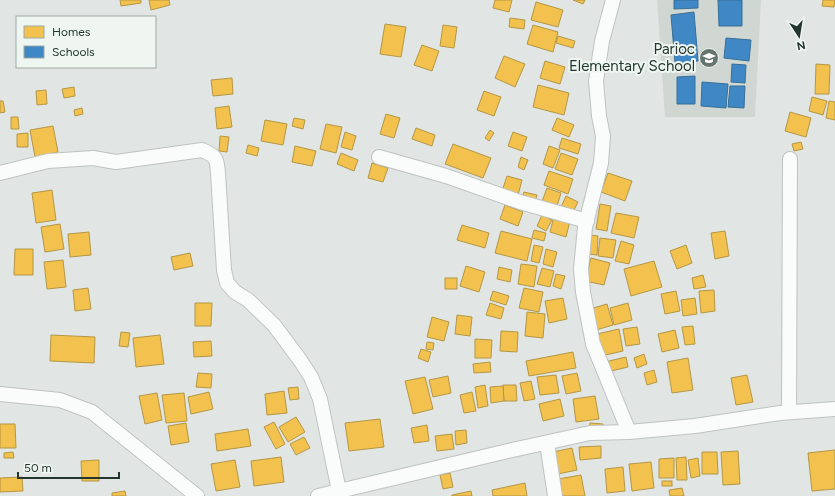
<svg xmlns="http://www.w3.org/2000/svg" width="835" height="496" font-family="Figtree,sans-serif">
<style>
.built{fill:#d0d7d3}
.homes{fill:#f2c14e;stroke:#b49745}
.schools{fill:#3f88c5;stroke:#366f98}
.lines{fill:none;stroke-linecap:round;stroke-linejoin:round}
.street-casing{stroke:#bec3c1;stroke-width:16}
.street{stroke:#fafbfb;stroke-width:14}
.labels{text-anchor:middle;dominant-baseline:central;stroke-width:4;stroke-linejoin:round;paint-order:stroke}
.poi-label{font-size:15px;fill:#22362f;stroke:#eff6f2;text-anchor:end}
</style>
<rect width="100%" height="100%" fill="#e1e6e4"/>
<polygon class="built" points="657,0 761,0 755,117 665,117"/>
<g class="homes">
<polygon points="120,0 141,0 141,3 121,6"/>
<polygon points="149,0 169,0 170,5 151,10"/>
<polygon points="495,0 512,0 509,12 493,8"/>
<polygon points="573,0 585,0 583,4"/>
<polygon points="823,0 835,0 834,7 822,6"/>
<polygon points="536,2 563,10 558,27 531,20"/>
<polygon points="510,18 525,20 524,29 509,27"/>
<polygon points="385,24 406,27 401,57 380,54"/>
<polygon points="443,25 457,27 454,48 440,46"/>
<polygon points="533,25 558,32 553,52 527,44"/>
<polygon points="558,36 575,41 573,48 556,43"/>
<polygon points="422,45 439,51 432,71 414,65"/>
<polygon points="504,56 525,64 515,87 495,78"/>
<polygon points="545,61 565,67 560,84 540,78"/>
<polygon points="816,64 830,65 829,94 815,94"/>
<polygon points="232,78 233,94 213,96 211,80"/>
<polygon points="538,85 569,93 564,115 533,107"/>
<polygon points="74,87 75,96 64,98 62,89"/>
<polygon points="46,90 47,104 37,105 36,91"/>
<polygon points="484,91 501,97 494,116 477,110"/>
<polygon points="812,97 827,101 823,115 809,111"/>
<polygon points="0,101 3,101 5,112 0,113"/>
<polygon points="829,101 835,102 835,120 826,118"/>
<polygon points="229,106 232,127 217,129 215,108"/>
<polygon points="82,108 83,114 75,116 74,110"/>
<polygon points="790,112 811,118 806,137 785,131"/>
<polygon points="386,114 400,118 394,138 380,134"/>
<polygon points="11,117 18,117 19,129 11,129"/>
<polygon points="294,118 305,120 303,129 292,126"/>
<polygon points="557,118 574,125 569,137 552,130"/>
<polygon points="265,120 287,124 283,145 261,141"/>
<polygon points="326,124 342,127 336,153 320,149"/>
<polygon points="53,126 58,152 35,157 30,130"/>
<polygon points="416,128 435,135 432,146 412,139"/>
<polygon points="490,130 494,133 489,141 485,138"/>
<polygon points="345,132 356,136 352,150 341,147"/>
<polygon points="513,132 527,137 522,151 508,146"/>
<polygon points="28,133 28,147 17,147 17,134"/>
<polygon points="220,136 229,137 227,152 219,151"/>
<polygon points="562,138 581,144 578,154 559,148"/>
<polygon points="801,142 803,149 794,151 792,144"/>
<polygon points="453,144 491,158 483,178 445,164"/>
<polygon points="248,145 259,148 257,156 246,153"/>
<polygon points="295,146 316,151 312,166 292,162"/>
<polygon points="549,146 560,150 553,168 543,164"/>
<polygon points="341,153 358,160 354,171 337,164"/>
<polygon points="561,153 578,159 572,175 555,169"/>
<polygon points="521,157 528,160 524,170 518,167"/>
<polygon points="372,163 388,168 383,182 368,178"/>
<polygon points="549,171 573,179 568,194 544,185"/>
<polygon points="608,173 632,181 625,201 601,192"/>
<polygon points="507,176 522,180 517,199 501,194"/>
<polygon points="547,188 561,193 556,209 541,204"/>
<polygon points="52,190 56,220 36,223 32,193"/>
<polygon points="524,192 537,195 535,202 522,199"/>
<polygon points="566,196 578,202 573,212 561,207"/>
<polygon points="600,204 611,206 607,231 596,229"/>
<polygon points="505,205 523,212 518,226 500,219"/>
<polygon points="616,213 639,217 634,238 611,233"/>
<polygon points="542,215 552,220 546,231 537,226"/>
<polygon points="554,216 570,221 566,237 550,232"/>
<polygon points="60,224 64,249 45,252 41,227"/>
<polygon points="462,225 489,233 485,248 457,240"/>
<polygon points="534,230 546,233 544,241 532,238"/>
<polygon points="501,231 532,239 527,261 495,253"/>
<polygon points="725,231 729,256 715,259 711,233"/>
<polygon points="89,232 91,255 70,257 68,234"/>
<polygon points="590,235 598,236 597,255 589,254"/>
<polygon points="600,238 616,240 613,258 598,256"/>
<polygon points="621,241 634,245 629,264 615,261"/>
<polygon points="534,245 543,247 539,263 531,261"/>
<polygon points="686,245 692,263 677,269 670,251"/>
<polygon points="15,249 33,249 33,275 14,275"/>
<polygon points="546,249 557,252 553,267 543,264"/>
<polygon points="190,253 193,266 174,270 171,257"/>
<polygon points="591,258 610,263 604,285 585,281"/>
<polygon points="63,260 66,287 47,289 44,262"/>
<polygon points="654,261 662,287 631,296 624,269"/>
<polygon points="521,264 537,266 534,287 518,284"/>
<polygon points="466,266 485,272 479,292 460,286"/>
<polygon points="499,267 512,270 510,282 497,279"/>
<polygon points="542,268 554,271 550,287 537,284"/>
<polygon points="556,274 565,276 561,289 553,286"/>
<polygon points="703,275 706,287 694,289 692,278"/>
<rect x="445" y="278" width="12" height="11"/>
<polygon points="88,288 91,309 75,311 73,290"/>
<polygon points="524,288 543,292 539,312 519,308"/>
<polygon points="714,290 715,311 701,313 699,291"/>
<polygon points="493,291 509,296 506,305 490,300"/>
<polygon points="676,291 680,311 665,314 661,294"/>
<polygon points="563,298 567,319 549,323 545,301"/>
<polygon points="695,298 697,314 683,316 681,300"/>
<polygon points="195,303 212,303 211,326 195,326"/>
<polygon points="490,303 504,308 501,319 486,315"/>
<polygon points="628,303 632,320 614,325 610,308"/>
<polygon points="607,304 613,325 596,330 590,309"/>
<polygon points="527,312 545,314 543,338 525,336"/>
<polygon points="457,315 472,317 470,336 455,334"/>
<polygon points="432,317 449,322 444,341 427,337"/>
<polygon points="693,326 695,344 685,345 682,327"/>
<polygon points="637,327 640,344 626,346 623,329"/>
<polygon points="619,329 623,351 601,356 597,334"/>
<polygon points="675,330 679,348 662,352 658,334"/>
<polygon points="501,331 518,332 517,352 500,351"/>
<polygon points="121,332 130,333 128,347 119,346"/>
<polygon points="51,335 95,337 94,363 50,361"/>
<polygon points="160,335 164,364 136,367 133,338"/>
<polygon points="475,339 492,340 491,358 475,358"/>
<polygon points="211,341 212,356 194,357 193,342"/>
<polygon points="427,342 434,343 433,350 426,349"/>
<polygon points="421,349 431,352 428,362 418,358"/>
<polygon points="573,352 576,368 529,376 526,361"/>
<polygon points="644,354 647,364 637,368 634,358"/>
<polygon points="626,357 628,367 607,372 605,362"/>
<polygon points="688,358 693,390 672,393 667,362"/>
<polygon points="490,362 491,372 474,373 473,364"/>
<polygon points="654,370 657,382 647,385 644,373"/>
<polygon points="198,373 212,374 211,388 196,387"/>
<polygon points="577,373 581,391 566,394 562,376"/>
<polygon points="556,375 559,393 540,395 537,377"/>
<polygon points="747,375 753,402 736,405 731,378"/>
<polygon points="448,376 451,393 433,397 429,380"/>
<polygon points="425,377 433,409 413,414 405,381"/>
<polygon points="531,381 535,399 524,401 520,383"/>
<polygon points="485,385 488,406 478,408 475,387"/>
<polygon points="503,385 516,385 517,401 504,401"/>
<polygon points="503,386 504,401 491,403 490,387"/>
<polygon points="298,387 299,399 290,400 288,388"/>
<polygon points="284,391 287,413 267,415 265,394"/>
<polygon points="209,392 213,409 191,414 188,397"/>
<polygon points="472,392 476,411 464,413 460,395"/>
<polygon points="157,393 162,420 145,424 139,396"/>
<polygon points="184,393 187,421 166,423 162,395"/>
<polygon points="595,396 599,419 576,422 573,399"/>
<polygon points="560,399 564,416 543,421 539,404"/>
<polygon points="296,417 305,432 288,442 279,427"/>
<polygon points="380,419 384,447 349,451 345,423"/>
<polygon points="274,422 285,444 276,449 264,427"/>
<polygon points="186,423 189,442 171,445 168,426"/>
<polygon points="590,423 603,424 602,432 589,431"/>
<polygon points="0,424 15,424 16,448 0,448"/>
<polygon points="427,425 429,441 414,443 411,428"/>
<polygon points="248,429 251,446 217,451 215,434"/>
<polygon points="466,430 467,443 456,445 455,431"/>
<polygon points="452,434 454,449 437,451 435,436"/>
<polygon points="304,437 310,448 296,455 290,444"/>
<polygon points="601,446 601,458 580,460 579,447"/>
<polygon points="572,448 577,470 558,474 553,452"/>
<polygon points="835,450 835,489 812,491 808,453"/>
<polygon points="738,451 740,484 723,485 721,452"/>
<polygon points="13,452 14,458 4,458 4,453"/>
<polygon points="702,452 717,452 718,474 702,474"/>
<polygon points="281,457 284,482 254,486 251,461"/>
<polygon points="686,457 687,480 677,480 676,458"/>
<polygon points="674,458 674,478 659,478 659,459"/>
<polygon points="698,458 700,476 691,478 688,460"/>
<polygon points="99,460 99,481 82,481 81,461"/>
<polygon points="235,460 240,487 216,491 211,464"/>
<polygon points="651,462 654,488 632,491 629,464"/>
<polygon points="623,467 625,491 607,493 605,469"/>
<polygon points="450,473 453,487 443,489 440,475"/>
<polygon points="581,475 585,496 561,496 558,479"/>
<polygon points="22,477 23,491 0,492 0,478"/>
<rect x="662" y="481" width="10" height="5"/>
<polygon points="525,483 527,496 493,496 492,490"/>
<polygon points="682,488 684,496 670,496 669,490"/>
<polygon points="125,491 126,496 112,496 112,493"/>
<polygon points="471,491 472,496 452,496 452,495"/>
</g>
<g class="schools">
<polygon points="674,0 698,0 698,8 674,9"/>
<polygon points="718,0 742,0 742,26 719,26"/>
<polygon points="694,12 698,61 675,63 671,15"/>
<polygon points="726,38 751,40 749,61 724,58"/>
<polygon points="732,64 746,65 745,83 731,82"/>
<polygon points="695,76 695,104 677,104 677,77"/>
<polygon points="702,82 728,84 726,108 701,106"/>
<polygon points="730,86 745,86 744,108 728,107"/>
</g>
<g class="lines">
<g class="street-casing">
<g id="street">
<polyline points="613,0 602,41 596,81 599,116 603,136 601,163 585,227 581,269 583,292 593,344 629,432"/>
<polyline points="379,157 446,176 520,202 587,221"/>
<path d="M0,173L48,161L93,158L116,162L202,150C216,156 217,158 218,173L224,270L227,283L235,292L248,300L274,325L300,360L311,377L320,399L339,491"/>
<polyline points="0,394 60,400 92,412 197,496"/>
<polyline points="789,412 790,159"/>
<polyline points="547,443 555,496"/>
<polyline points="318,496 508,451 590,433 629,432 695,426 780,413 835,409"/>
</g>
</g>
<use href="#street" class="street"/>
</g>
<defs>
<g id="school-disc" transform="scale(1)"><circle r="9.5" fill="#65746e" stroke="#eff6f2"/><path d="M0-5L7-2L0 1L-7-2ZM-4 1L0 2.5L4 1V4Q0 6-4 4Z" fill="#fff"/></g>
</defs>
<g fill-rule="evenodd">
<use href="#school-disc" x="709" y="58"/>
</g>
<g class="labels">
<g class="poi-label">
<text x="695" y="49">Parioc<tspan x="695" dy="17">Elementary School</tspan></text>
</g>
</g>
<rect x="16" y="16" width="140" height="52" fill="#eff6f2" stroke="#9da9a4"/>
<rect x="24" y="26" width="20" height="12" fill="#f2c14e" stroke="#9da9a4"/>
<text x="52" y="36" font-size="12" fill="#22362f">Homes</text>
<rect x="24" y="46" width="20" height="12" fill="#3f88c5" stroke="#9da9a4"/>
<text x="52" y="56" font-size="12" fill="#22362f">Schools</text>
<g transform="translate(799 36) rotate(168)" stroke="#eff6f2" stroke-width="3" paint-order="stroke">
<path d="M0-3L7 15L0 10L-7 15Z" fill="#22362f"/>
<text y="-6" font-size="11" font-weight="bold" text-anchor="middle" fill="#22362f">N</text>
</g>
<path d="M18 472v6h101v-6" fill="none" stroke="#22362f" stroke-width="2"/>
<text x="24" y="472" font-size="12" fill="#22362f" stroke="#eff6f2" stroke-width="3" paint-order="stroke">50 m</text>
</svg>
